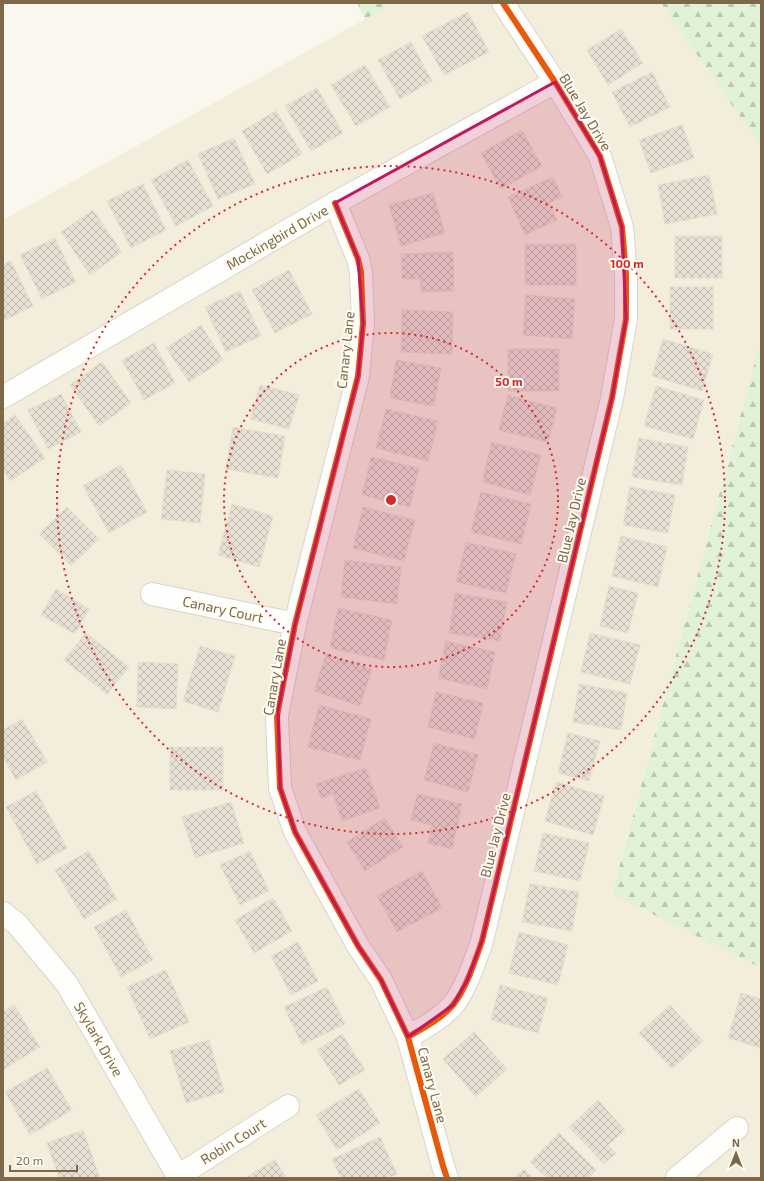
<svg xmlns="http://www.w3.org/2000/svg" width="764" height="1181" font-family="'Exo 2',sans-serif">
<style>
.residential{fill:#f3eedc}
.forest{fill:url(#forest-firs)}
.building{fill:url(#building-cross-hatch);stroke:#e4ddd0}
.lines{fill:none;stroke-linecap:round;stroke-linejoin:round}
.minor-casing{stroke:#d8d4c9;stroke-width:24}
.minor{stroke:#fefefc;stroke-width:22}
.cycleway-casing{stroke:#fffdf3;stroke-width:8}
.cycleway{stroke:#e8590c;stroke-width:6}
.marked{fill:#c2185b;fill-opacity:0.2;stroke:#c2185b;stroke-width:3;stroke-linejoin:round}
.ring{fill:none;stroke:#d62828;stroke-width:2;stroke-dasharray:2 4}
.labels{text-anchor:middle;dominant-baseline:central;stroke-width:4;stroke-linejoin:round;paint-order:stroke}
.street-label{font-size:14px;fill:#7d684a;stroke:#fffdf3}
.centre{fill:#d62828;stroke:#fffdf3;stroke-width:2}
.ring-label{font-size:12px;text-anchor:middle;font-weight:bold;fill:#d62828;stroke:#fffdf3;stroke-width:4;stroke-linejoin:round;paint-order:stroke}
</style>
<defs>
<pattern id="forest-firs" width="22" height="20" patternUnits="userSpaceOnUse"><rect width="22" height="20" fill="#e1f2d8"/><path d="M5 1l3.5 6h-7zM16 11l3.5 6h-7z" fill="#bcc8b1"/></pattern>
<pattern id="building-cross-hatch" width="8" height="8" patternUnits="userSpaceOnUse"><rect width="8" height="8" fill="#e7e1d5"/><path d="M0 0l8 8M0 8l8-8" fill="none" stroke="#c0baaf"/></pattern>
</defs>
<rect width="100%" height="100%" fill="#faf8ee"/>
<polygon class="residential" points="394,3 661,3 761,147 761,339 612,893 761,968 761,1178 3,1178 3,220"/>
<g class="forest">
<polygon points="357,3 394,3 365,19"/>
<polygon points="661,3 761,3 761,147"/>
<polygon points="761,339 761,968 612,894"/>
</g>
<g class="building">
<polygon points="468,12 489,52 444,75 422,36"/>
<polygon points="621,29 643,63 608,85 587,50"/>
<polygon points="411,42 432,81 400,99 378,60"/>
<polygon points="365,65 390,107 356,126 331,85"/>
<polygon points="652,72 670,107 630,127 612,92"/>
<polygon points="317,88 343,133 311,151 285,106"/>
<polygon points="276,111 302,154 267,174 242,131"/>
<polygon points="682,125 694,158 651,173 639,140"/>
<polygon points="522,130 542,166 501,189 481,153"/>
<polygon points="234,138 255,184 218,199 198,154"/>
<polygon points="188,160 213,206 176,226 151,180"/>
<polygon points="709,175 717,214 665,224 658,185"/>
<polygon points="553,177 562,197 549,203 557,220 525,235 508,197"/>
<polygon points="143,184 166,230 131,248 107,201"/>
<polygon points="433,193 445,233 401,246 389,205"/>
<polygon points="93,210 122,252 90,275 61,232"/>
<rect x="675" y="236" width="47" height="42"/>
<polygon points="55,238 76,282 42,299 20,255"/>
<rect x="525" y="244" width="51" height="41"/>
<polygon points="453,252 454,291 421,292 420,279 402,279 401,254"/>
<polygon points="11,261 33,306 3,321 3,265"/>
<polygon points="289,270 312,314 275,333 252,290"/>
<rect x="670" y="287" width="43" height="42"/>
<polygon points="240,291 261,336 226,352 205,307"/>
<polygon points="526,295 575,299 572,339 523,335"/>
<polygon points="402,310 453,312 452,354 401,352"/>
<polygon points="201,325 223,360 189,382 166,348"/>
<polygon points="663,339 713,354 702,391 652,376"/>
<polygon points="154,343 175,383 144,400 122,360"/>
<rect x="508" y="349" width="51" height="42"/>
<polygon points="396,360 441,368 434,406 390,398"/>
<polygon points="102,362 131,403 99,426 70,385"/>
<polygon points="260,385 299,395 289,429 250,419"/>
<polygon points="656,386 704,400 693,439 644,426"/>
<polygon points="61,394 81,432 48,449 28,410"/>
<polygon points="508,395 557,408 548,442 499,430"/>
<polygon points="386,409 438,421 428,461 376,448"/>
<polygon points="15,415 45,458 10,481 3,470 3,423"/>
<polygon points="233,427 285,436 278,478 226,469"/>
<polygon points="639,438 688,447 682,485 632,477"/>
<polygon points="492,442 541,455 530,495 482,482"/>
<polygon points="371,457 419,468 410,507 362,495"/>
<polygon points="121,465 147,512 109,533 83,486"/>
<polygon points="167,470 205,474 200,523 161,519"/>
<polygon points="630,487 675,495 668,533 623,525"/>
<polygon points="481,492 531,504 521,544 471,532"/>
<polygon points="232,504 273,516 259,567 218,555"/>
<polygon points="67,507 99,539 71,566 39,534"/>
<polygon points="363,507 415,520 404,561 353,548"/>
<polygon points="621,536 667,547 658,587 612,576"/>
<polygon points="466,542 516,554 506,593 456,582"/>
<polygon points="345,560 401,567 397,604 341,597"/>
<polygon points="609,586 638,593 628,633 600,626"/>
<polygon points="56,589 89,609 75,634 41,615"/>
<polygon points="455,593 507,602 500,641 449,633"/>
<polygon points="338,608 392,620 384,660 330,648"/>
<polygon points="86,633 129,667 107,694 64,660"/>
<polygon points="590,633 640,645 630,684 581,672"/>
<polygon points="446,641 495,652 487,689 438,678"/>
<polygon points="200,646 235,656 218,712 183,701"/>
<polygon points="326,654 372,669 360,706 314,691"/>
<polygon points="138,662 178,664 176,709 137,707"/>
<polygon points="579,684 627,693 621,730 573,722"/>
<polygon points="436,692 483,703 475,739 428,727"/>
<polygon points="319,705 371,719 360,760 308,747"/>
<polygon points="22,719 47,762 16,780 3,757 3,730"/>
<polygon points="568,733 600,741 589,781 558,773"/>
<polygon points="434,743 478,755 468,792 424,780"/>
<rect x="170" y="747" width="53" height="43"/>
<polygon points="366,768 380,808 342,821 333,794 321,798 316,784"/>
<polygon points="556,782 604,796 593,835 545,821"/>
<polygon points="36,791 67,848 37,864 6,807"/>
<polygon points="417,794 462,804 452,849 428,843 432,825 411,820"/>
<polygon points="231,802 244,843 195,858 182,817"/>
<polygon points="385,818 403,847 365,871 347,842"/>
<polygon points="543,833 589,843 580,881 534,871"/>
<polygon points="89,851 117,899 84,919 55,870"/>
<polygon points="250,851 269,891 240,905 220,865"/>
<polygon points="422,871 442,908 397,932 377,896"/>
<polygon points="530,884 579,892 572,931 522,922"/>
<polygon points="273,898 292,931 254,953 235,920"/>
<polygon points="126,910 153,960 121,977 94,927"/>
<polygon points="519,932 568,945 558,985 509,973"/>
<polygon points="298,942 318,981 291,995 271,956"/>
<polygon points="166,970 189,1022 150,1039 127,987"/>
<polygon points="500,985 548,998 538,1033 491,1020"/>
<polygon points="327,987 345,1024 302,1045 284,1007"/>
<polygon points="741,993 761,999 761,1048 728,1038"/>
<polygon points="14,1005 40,1047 3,1070 3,1012"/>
<polygon points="670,1005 703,1041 672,1069 639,1033"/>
<polygon points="474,1032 507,1069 476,1097 443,1059"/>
<polygon points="342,1034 365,1070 339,1085 317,1050"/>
<polygon points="209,1040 224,1092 186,1103 170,1051"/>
<polygon points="47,1068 72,1110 30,1135 5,1092"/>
<polygon points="359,1089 380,1123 337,1150 316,1115"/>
<polygon points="598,1100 625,1130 608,1145 616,1153 604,1164 569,1127"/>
<polygon points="83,1130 100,1178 59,1178 47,1143"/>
<polygon points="559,1133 596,1170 589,1178 547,1178 530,1162"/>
<polygon points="380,1137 397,1174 388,1178 341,1178 332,1159"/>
<polygon points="275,1160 286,1178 245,1178"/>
<polygon points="524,1169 533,1178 514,1178"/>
</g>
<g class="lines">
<g class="minor-casing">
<g id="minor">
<polyline points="335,203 358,259 361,272 363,323 358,376 295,624 278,710 277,717 280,788 295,832 358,946 381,980 408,1037 443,1166 447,1178"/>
<polyline points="3,397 335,203 555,82"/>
<polyline points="152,594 295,624"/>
<polyline points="3,913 17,924 67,984 179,1178"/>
<path d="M408,1037C423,1028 441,1019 453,1005C466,989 475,961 482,941L612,398L626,319V275L622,227L600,156L555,82L503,3"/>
<polyline points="178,1176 288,1106"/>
<polyline points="677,1178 737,1128"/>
</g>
</g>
<use href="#minor" class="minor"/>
<g class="cycleway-casing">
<g id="cycleway">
<polyline points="335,203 358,259 361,272 363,323 358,376 295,624 278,710 277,717 280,788 295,832 358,946 381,980 408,1037 443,1166 447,1178"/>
<path d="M408,1037C423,1028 441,1019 453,1005C466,989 475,961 482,941L612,398L626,319V275L622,227L600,156L555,82L503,3"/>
</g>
</g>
<use href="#cycleway" class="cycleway"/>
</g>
<path class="marked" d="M555,82L600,156L622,227L626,319L612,398L482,941L467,981L453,1005L408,1037L381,980L358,946L295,832L280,788L278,710L295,624L358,376L363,323L358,259L335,203Z"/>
<g class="ring">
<circle cx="391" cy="500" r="167"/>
<circle cx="391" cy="500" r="334"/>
</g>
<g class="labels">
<g class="street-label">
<text transform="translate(586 112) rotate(59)">Blue Jay Drive</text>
<text transform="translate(277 237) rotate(-30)">Mockingbird Drive</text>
<text transform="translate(345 350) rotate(-84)">Canary Lane</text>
<text transform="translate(571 520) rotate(-77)">Blue Jay Drive</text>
<text transform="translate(223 609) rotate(12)">Canary Court</text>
<text transform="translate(274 677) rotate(-80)">Canary Lane</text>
<text transform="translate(495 835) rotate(-76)">Blue Jay Drive</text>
<text transform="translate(99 1039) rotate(60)">Skylark Drive</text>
<text transform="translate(433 1085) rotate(75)">Canary Lane</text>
<text transform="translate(233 1141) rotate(-32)">Robin Court</text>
</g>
</g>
<circle cx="391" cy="500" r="6" class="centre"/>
<g class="ring-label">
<text x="627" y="268">100 m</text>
<text x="509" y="386">50 m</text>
</g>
<rect width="764" height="1181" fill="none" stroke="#7d684a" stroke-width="8"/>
<g transform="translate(736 1153)" stroke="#fffdf3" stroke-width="3" paint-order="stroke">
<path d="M0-3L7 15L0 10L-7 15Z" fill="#7d684a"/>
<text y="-6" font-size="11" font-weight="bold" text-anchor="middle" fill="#7d684a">N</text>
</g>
<path d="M10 1165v6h67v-6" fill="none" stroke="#7d684a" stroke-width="2"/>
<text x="16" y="1165" font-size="12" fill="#7d684a" stroke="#fffdf3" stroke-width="3" paint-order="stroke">20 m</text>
</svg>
